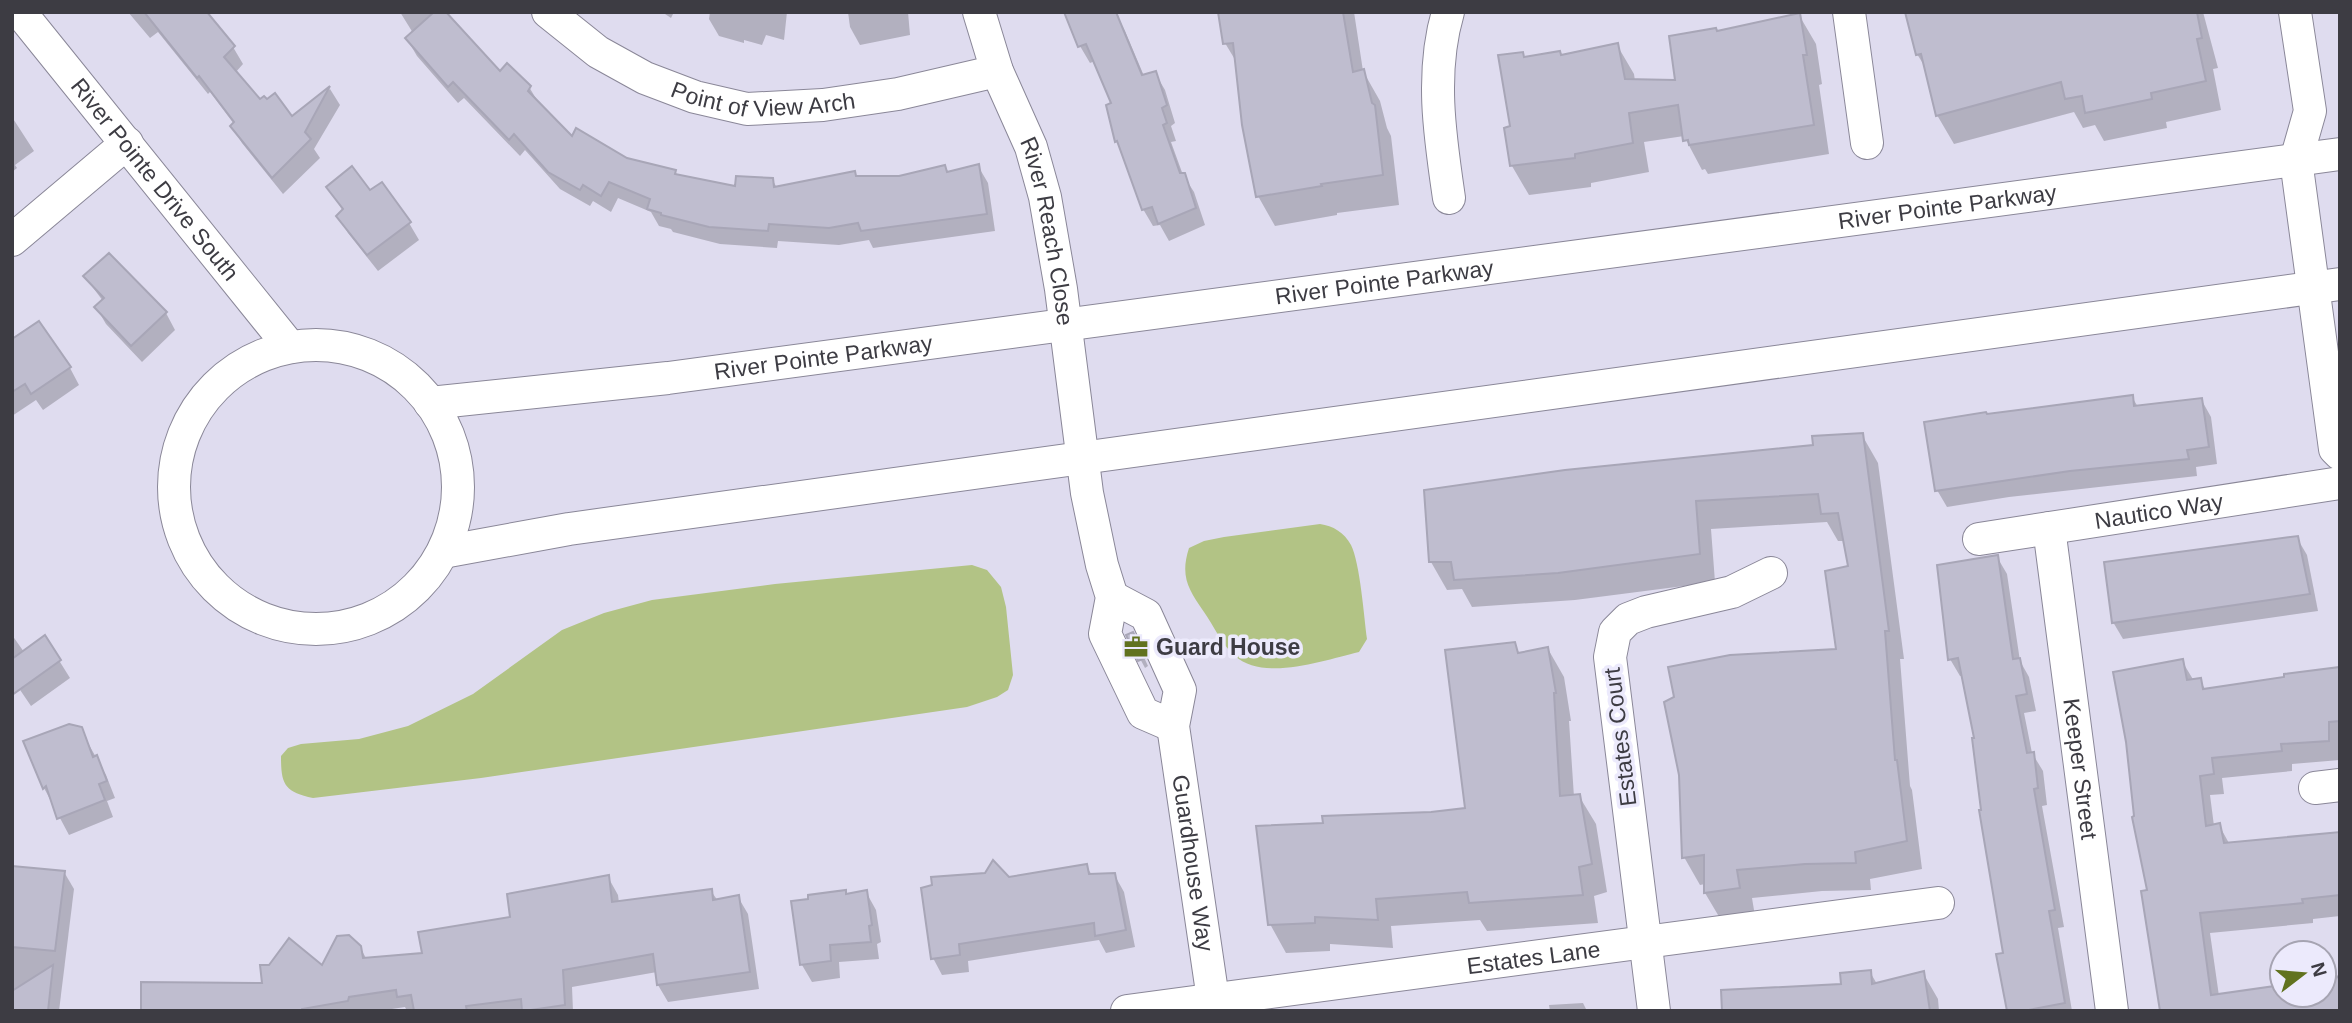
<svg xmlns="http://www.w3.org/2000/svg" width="2352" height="1023" font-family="Arial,sans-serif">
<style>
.water{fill:#b2c385}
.shadow{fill:#0003}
.building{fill:#bfbdcf;stroke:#a8a6b7;stroke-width:2}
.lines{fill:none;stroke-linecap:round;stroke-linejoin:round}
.minor-casing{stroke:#8a8798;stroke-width:34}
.minor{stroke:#fff;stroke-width:32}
.labels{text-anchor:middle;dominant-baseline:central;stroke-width:7;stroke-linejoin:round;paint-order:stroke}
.street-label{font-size:23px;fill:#3d3c43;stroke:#eceafc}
.poi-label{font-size:23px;font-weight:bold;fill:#3d3c43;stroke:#eceafc;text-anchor:start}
</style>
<rect width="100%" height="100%" fill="#dfdcef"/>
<g class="water">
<path d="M1320,524C1333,526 1344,532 1351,545C1360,563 1364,617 1367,639L1359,652C1325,660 1264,682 1235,656C1222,645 1214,626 1204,612C1188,589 1180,576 1189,548L1204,541L1224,537Z"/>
<path d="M972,565L987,570L1001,587L1006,607L1013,675L1008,690L997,697L967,707L481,778L313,798C284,792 281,784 281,756L288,748L301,744L359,739L408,726L473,694L562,630L604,613L652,600L775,584Z"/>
</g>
<g class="shadow">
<polygon points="128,12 204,12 233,47 243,64 235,73 260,101 292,118 330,89 340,105 314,149 320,158 283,194 242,143 232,126 234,124 210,92 208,94 158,32 150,38"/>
<polygon points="400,12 429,12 500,74 529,87 540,105 572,139 627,160 675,171 677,176 737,188 772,179 777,188 857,178 899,177 944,167 948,173 978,166 988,183 995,231 873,248 869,240 839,245 778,241 777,248 720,244 673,232 671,229 659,226 651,212 618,198 611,212 593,201 590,206 560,189 525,150 520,156 464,98 458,103 417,56 407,39 413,33"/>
<polygon points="662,12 674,12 671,18"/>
<polygon points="710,12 787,12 784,40 766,35 762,45 744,40 744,43 719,36 709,19"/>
<polygon points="848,12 908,12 910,35 860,45 850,27"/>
<polygon points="1220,12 1354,12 1363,71 1380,101 1387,128 1391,136 1399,205 1337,213 1337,215 1275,226 1258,196 1237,63 1225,43"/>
<polygon points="2035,12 2203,12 2218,68 2213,69 2221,110 2166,122 2167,128 2104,141 2095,125 2083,128 2074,112 1954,144 1937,115 1927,70 1917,54"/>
<polygon points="1116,14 1125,31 1144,76 1155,73 1165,90 1175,123 1171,126 1176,141 1171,142 1183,175 1194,192 1205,225 1169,241 1160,225 1153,226 1143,209 1123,153 1116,141 1108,106 1113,104 1095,61 1090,63 1080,46"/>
<polygon points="1799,15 1816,44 1822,84 1819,85 1829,154 1708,174 1705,169 1702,170 1684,136 1644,142 1649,172 1591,183 1591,187 1529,195 1512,166 1512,128 1523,54 1525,58 1561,56 1617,45 1634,74 1635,81 1678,82 1717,33"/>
<polygon points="12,117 34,151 15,165 17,168 12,172"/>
<polygon points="329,188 369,192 409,223 419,240 378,271 348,233 338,216 343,211"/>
<polygon points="85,277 166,313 175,330 142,362 106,324 96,307 103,301"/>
<polygon points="12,341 70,368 79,385 43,410 36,400 12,416"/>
<polygon points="2132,397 2138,407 2201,399 2211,417 2217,464 2196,467 2197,476 2009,497 1947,507 1937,490 1986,416"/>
<polygon points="1862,435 1878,463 1904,659 1900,659 1910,786 1912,790 1922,869 1870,879 1871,890 1822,891 1752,898 1755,916 1721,920 1705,893 1705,884 1700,885 1684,857 1676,698 1838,650 1850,568 1845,541 1838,541 1827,522 1711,529 1715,582 1575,600 1472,607 1462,589 1447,590 1431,562 1815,446"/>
<polygon points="2297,538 2307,555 2318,611 2123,639 2113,622"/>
<polygon points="1997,557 2007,574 2020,661 2029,677 2036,711 2024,713 2032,753 2043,771 2047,805 2042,806 2064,927 2058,928 2072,1011 2009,1011 2005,954 1983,811 1976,739 1964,676 1960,676 1950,659"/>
<polygon points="12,635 24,652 45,638 70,678 31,706 14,681 12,683"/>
<polygon points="1128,636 1137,642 1148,666 1145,668"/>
<polygon points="1514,644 1520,655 1548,649 1564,677 1571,721 1569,721 1574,797 1579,796 1596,824 1607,892 1594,896 1598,923 1487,931 1480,920 1391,926 1393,948 1330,944 1330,951 1286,953 1270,924 1324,825 1466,810"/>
<polygon points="2182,661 2194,681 2200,680 2206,691 2340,669 2340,760 2292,764 2292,771 2222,778 2224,794 2210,795 2214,826 2219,825 2230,845 2340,834 2340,916 2313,919 2313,923 2210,933 2219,996 2282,987 2282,995 2324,995 2324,977 2340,975 2340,1011 2162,1011 2149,891"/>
<polygon points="80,729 106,775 115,798 107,801 113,817 69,835 44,788"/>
<polygon points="1086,866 1092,875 1114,874 1124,892 1135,947 1106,953 1099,940 968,961 969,972 942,975 933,958 986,874 1008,879"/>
<polygon points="12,868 64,872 74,889 59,1011 12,1011"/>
<polygon points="608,877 618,895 619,903 711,891 718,901 738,897 748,914 759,989 668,1002 658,985 657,972 572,987 573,1011 407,1011 405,1007 379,1011 142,1011 264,985 322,968 360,947 367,960 424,954"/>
<polygon points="845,892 848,896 866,892 876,910 881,942 877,944 879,959 839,962 840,978 812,982 802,965 793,902"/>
<polygon points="1870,972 1877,984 1923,973 1938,999 1939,1011 1725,1011 1843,986"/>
<polygon points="1583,1003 1587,1011 1550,1011 1549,1005"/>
</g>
<g class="building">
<polygon points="144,12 207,12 235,46 224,57 260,99 264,96 267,99 275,93 292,116 330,86 305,132 311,139 272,178 230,126 234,122 199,76 197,78"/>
<polygon points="434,12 446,12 500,71 507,63 531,86 528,91 572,136 576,128 627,158 676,170 675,174 735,186 736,176 773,178 774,187 855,171 856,176 899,176 945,165 947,172 979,164 987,214 861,231 858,223 829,228 769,224 768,231 709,227 661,215 661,213 647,209 650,199 609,182 601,196 583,185 580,190 548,172 514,134 509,140 453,82 448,87 405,38"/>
<polygon points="1064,12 1116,12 1142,75 1156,71 1167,105 1162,108 1167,123 1163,125 1180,173 1185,173 1196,208 1158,224 1152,207 1142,210 1117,141 1115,142 1106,105 1111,103 1086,44 1078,47"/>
<polygon points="1218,12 1343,12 1353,72 1364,69 1372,103 1375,105 1383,175 1321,184 1322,186 1256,197 1242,125 1233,43 1223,44"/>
<polygon points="1905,12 2197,12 2202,38 2197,39 2206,81 2151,93 2152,99 2085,113 2082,96 2065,99 2061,82 1936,116 1921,54 1916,55"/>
<polygon points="1800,13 1807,55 1803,55 1814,125 1689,145 1688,140 1683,141 1678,105 1629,113 1633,143 1575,154 1575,158 1510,166 1504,128 1510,126 1498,55 1523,52 1524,57 1560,51 1561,55 1618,43 1625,79 1675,80 1669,36 1716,28 1717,31"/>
<polygon points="352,166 370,190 382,182 411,222 367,255 336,216 343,209 326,187"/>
<polygon points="109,253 167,312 131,346 94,307 104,298 83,276"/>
<polygon points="39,321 71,367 31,394 25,384 12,392 12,339"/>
<polygon points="2133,395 2134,406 2202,398 2209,447 2187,450 2189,459 2070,471 1935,491 1924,422 1986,412 1987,414"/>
<polygon points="1863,433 1889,631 1885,631 1895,760 1897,760 1907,841 1855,852 1856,863 1805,864 1737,870 1740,888 1704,893 1704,855 1682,858 1679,775 1664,702 1674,697 1668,667 1730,655 1836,649 1825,571 1848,566 1838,513 1821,514 1818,494 1696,501 1700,554 1558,573 1454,580 1451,562 1429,562 1424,490 1565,470 1813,445 1812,436"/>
<polygon points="2298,536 2310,594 2112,623 2104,562"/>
<polygon points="1998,555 2013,659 2020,658 2027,694 2016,696 2027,753 2034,752 2038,788 2034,789 2055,910 2049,911 2065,1003 2023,1011 2007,1011 1996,954 2003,953 1979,810 1981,810 1972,738 1974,738 1958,658 1948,660 1937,565"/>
<polygon points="1133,632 1145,658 1138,661 1126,635"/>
<polygon points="45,635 61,660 12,695 12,659"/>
<polygon points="1515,642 1518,653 1548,647 1556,693 1554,693 1560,796 1580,794 1592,864 1579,867 1583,895 1469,903 1467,892 1376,899 1378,920 1315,917 1315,923 1268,925 1256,826 1323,823 1322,816 1431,812 1465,808 1445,650"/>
<polygon points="2183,659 2187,680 2201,678 2203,689 2284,677 2284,674 2340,667 2340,721 2329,722 2329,741 2281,744 2282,751 2212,758 2214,774 2200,776 2206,826 2220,823 2224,843 2340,832 2340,895 2302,899 2303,903 2200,913 2211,995 2282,985 2282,995 2324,995 2324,979 2340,977 2340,1011 2160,1011 2141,891 2147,890 2132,817 2134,816 2126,742 2113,672"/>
<polygon points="69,724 82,727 93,757 97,755 107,781 99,784 105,800 57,819 46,786 43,789 23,741"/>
<polygon points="993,860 1009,877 1087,864 1089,874 1115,873 1126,930 1095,936 1094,923 959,944 960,955 931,959 921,888 932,885 931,877 985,873"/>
<polygon points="12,866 65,871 55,951 12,947"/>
<polygon points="609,875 612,902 712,889 713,900 739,895 750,972 657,985 653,954 563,970 565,1005 524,1011 522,1011 521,999 466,1006 467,1011 414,1011 411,995 397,997 396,990 349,997 348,1001 302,1009 302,1011 141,1011 141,982 262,983 260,965 269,965 289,938 322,965 337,936 349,935 361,946 363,958 422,953 418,932 510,917 507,894"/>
<polygon points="846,890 846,894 867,890 872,925 869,926 871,942 830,945 831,961 800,965 791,901 808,899 808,895"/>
<polygon points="53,965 48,1011 12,1011 12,991"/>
<polygon points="1871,970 1872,984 1924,971 1930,1011 1722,1011 1721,990 1841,984 1840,973"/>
</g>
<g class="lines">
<g class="minor-casing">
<g id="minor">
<path id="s1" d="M20,12L290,347"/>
<path id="s2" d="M548,12L598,52L645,78L695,97L747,109L823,105L898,94L997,71"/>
<path id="s3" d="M979,12L997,71L1031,147L1045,197L1061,289L1087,493L1102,565L1112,597L1105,634L1143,713L1173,726"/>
<path d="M1448,12C1430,73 1440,137 1449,198"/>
<polyline points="1849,12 1867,143"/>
<polyline points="2295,12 2310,111 2296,160 2335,449 2340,454"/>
<polyline points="12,240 127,143"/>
<circle cx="316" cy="487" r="142"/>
<path id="s4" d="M430,403L668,378L2340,154"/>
<path id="s5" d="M2049,528L2112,1011"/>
<path id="s6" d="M1979,539L2340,483"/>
<polyline points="443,552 569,529 2340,284"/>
<path id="s7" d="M1112,597L1146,615L1180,690L1173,726L1213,999"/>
<polyline points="2315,788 2340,785"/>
<path id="s8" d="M1127,1011C1397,975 1667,941 1938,903"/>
<polyline points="1654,1011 1610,657 1615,632 1628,619 1646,612 1732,592 1771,573"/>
</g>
</g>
<use href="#minor" class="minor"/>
</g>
<defs>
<g id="office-bare" transform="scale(1.89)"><path d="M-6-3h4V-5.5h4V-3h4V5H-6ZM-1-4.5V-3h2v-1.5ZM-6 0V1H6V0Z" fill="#61721f" stroke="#eceafc" stroke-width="2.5" paint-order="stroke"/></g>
</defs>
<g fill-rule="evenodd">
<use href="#office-bare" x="1136" y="647"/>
</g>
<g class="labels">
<g class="street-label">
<text stroke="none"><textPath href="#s2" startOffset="240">Point of View Arch</textPath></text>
<text stroke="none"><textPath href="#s1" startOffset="215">River Pointe Drive South</textPath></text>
<text stroke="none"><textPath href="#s4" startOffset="1530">River Pointe Parkway</textPath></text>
<text stroke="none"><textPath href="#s3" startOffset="231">River Reach Close</textPath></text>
<text stroke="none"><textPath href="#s4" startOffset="962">River Pointe Parkway</textPath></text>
<text stroke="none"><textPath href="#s4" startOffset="396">River Pointe Parkway</textPath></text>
<text stroke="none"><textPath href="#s6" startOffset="182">Nautico Way</textPath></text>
<text transform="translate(1620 737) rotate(-97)">Estates Court</text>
<text stroke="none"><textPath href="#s5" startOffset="243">Keeper Street</textPath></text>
<text stroke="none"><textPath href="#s7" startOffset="296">Guardhouse Way</textPath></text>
<text stroke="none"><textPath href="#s8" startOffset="410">Estates Lane</textPath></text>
</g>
<g class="poi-label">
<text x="1156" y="647">Guard House</text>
</g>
</g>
<rect width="2352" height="1023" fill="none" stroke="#3d3c43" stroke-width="28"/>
<g transform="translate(2303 974) rotate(74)"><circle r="33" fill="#eceafc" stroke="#a6a4b2" stroke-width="2"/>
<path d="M0-5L12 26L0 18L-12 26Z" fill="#61721f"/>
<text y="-10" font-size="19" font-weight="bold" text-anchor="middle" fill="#3d3c43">N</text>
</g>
</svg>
